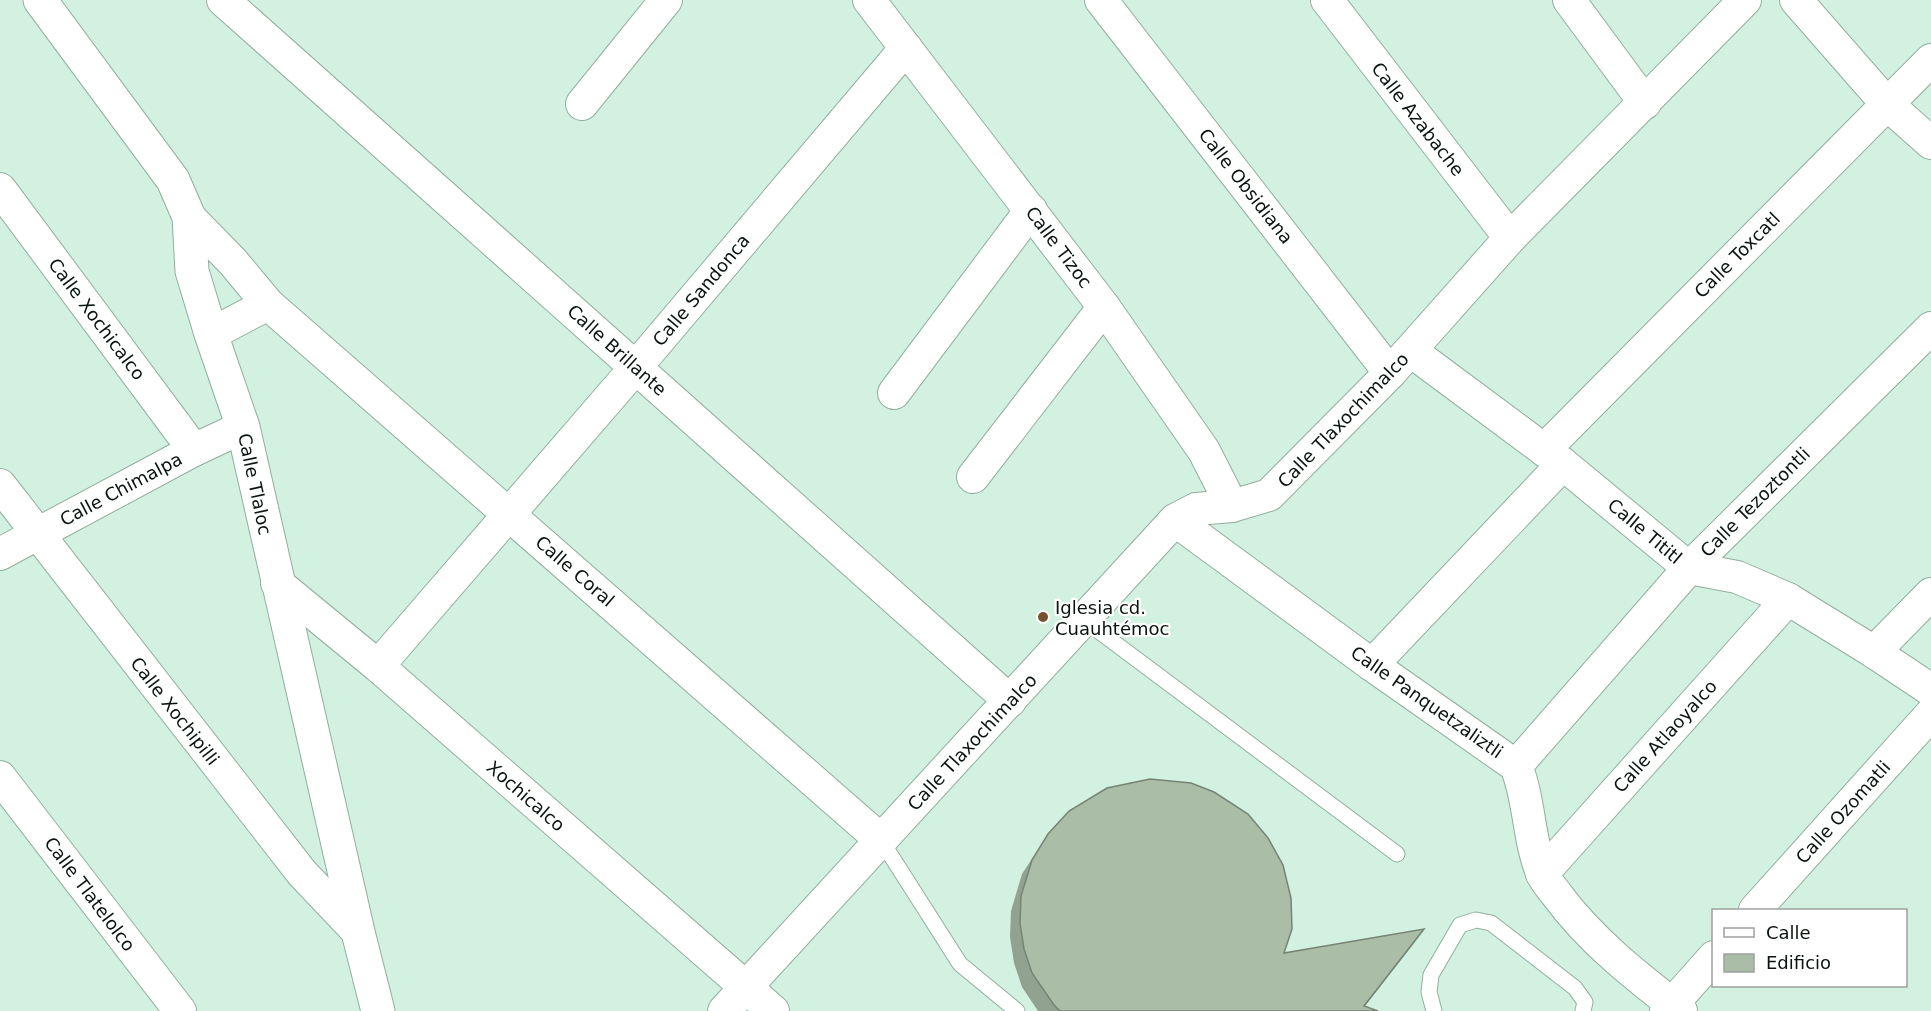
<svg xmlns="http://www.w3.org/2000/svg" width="1931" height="1011" font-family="'DejaVu Sans',sans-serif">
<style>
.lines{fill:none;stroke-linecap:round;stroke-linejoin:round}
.service-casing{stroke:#92ae9e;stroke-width:17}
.minor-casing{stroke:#92ae9e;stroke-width:34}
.tertiary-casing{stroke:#92ae9e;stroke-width:35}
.service{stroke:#fff;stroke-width:15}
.minor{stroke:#fff;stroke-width:32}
.tertiary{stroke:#fff;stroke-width:33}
.wall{fill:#91a390}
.shaded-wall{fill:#768475}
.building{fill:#a9bda7;stroke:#768475;stroke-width:1.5}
.poi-dot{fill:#76532c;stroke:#fff;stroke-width:2}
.labels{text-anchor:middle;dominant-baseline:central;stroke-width:4.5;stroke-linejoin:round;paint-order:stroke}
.street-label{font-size:18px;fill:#0a140e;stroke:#fff}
.poi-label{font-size:18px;fill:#0a140e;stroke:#fff;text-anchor:start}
</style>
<rect width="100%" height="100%" fill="#d3f1e0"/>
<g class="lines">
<g class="service-casing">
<g id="service">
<polyline points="1084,620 1397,854"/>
<polyline points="881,840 960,964 1017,1011"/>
<polyline points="1434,1011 1429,992 1431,975 1460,925 1476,920 1491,923 1575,988 1585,1002 1583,1011"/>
</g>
</g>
<g class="minor-casing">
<g id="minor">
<polyline points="223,0 1010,701"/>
<polyline points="869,0 1104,307 1204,451 1232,506"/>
<polyline points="1101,0 1390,373"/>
<polyline points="1327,0 1510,238"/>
<polyline points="1569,0 1645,103"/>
<polyline points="1796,0 1887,104 1931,143"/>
<polyline points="582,104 666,0"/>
<polyline points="0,189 194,450"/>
<polyline points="189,217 233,262 268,304 881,840"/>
<polyline points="211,334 268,304"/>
<polyline points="1411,351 1563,464 1689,568 1737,577 1788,599 1874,652 1931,690"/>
<polyline points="894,393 1031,210"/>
<polyline points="1544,450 1931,60"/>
<polyline points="973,477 1104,307"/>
<polyline points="0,485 302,873 358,932"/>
<path d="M1175,520L1372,665L1516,766C1530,800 1528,839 1542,873C1545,881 1552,888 1557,895C1591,941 1636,976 1681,1011"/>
<polyline points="0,554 194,450 243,427"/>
<polyline points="277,583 378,666 773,1011"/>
<polyline points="1874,652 1931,594"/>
<polyline points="1372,665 1563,464"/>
<polyline points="378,666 636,367 906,48"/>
<polyline points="1516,766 1689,568 1931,328"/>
<polyline points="0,777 180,1011"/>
<polyline points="1542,874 1788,599"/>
<polyline points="1755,910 1931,714"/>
<polyline points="724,1011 1175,520 1196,509 1232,506 1269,495 1390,373 1510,238 1745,0"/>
<polyline points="1666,1011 1714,957"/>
</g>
</g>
<g class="tertiary-casing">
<polyline id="tertiary" points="40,0 173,180 189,217 192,271 211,334 243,427 358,932 378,1011"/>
</g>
<use href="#service" class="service"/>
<use href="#minor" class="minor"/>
<use href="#tertiary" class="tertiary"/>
</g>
<polygon class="wall" points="1048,834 1284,953 1424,929 1365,1006 1378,1011 1038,1011 1022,987 1014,963 1010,937 1011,911 1022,874"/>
<polygon class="shaded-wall" points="1424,929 1414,943 1361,1011"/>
<polygon class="building" points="1150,779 1191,783 1214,792 1248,814 1268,838 1283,865 1291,898 1292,929 1284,953 1424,929 1364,1006 1378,1011 1060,1011 1054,1005 1032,973 1024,949 1020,923 1021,896 1032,860 1048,834 1069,811 1107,788"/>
<circle class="poi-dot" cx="1043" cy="617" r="6"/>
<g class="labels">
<g class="street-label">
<text transform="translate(1418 119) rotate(52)">Calle Azabache</text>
<text transform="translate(1246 186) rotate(52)">Calle Obsidiana</text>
<text transform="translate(1059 247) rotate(53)">Calle Tizoc</text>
<text transform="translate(1737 255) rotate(-45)">Calle Toxcatl</text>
<text transform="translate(701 290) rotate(-50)">Calle Sandonca</text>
<text transform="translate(97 319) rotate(53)">Calle Xochicalco</text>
<text transform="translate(617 350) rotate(42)">Calle Brillante</text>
<text transform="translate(1343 420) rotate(-46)">Calle Tlaxochimalco</text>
<text transform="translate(255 484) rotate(78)">Calle Tlaloc</text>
<text transform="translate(121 489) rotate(-28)">Calle Chimalpa</text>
<text transform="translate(1755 502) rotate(-45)">Calle Tezoztontli</text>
<text transform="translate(1645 531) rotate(40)">Calle Tititl</text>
<text transform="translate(575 571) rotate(41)">Calle Coral</text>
<text transform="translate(1427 702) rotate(35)">Calle Panquetzaliztli</text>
<text transform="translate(175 711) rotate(52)">Calle Xochipilli</text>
<text transform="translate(1665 736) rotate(-48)">Calle Atlaoyalco</text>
<text transform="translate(972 742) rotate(-47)">Calle Tlaxochimalco</text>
<text transform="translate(526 796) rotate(41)">Xochicalco</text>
<text transform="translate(1843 812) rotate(-48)">Calle Ozomatli</text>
<text transform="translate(90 894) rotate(53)">Calle Tlatelolco</text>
</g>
<g class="poi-label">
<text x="1055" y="607">Iglesia cd.<tspan x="1055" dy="21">Cuauhtémoc</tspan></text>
</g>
</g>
<rect x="1712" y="909" width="195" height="78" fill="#ffffff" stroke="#9da19f" stroke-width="1.5"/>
<rect x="1724" y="928" width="30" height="9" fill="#ffffff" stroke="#9da19f" stroke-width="1.5"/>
<text x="1766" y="939" font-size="18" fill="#0a140e">Calle</text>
<rect x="1724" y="954" width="30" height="18" fill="#a9bda7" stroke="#9da19f" stroke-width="1.5"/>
<text x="1766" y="969" font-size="18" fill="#0a140e">Edificio</text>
</svg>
